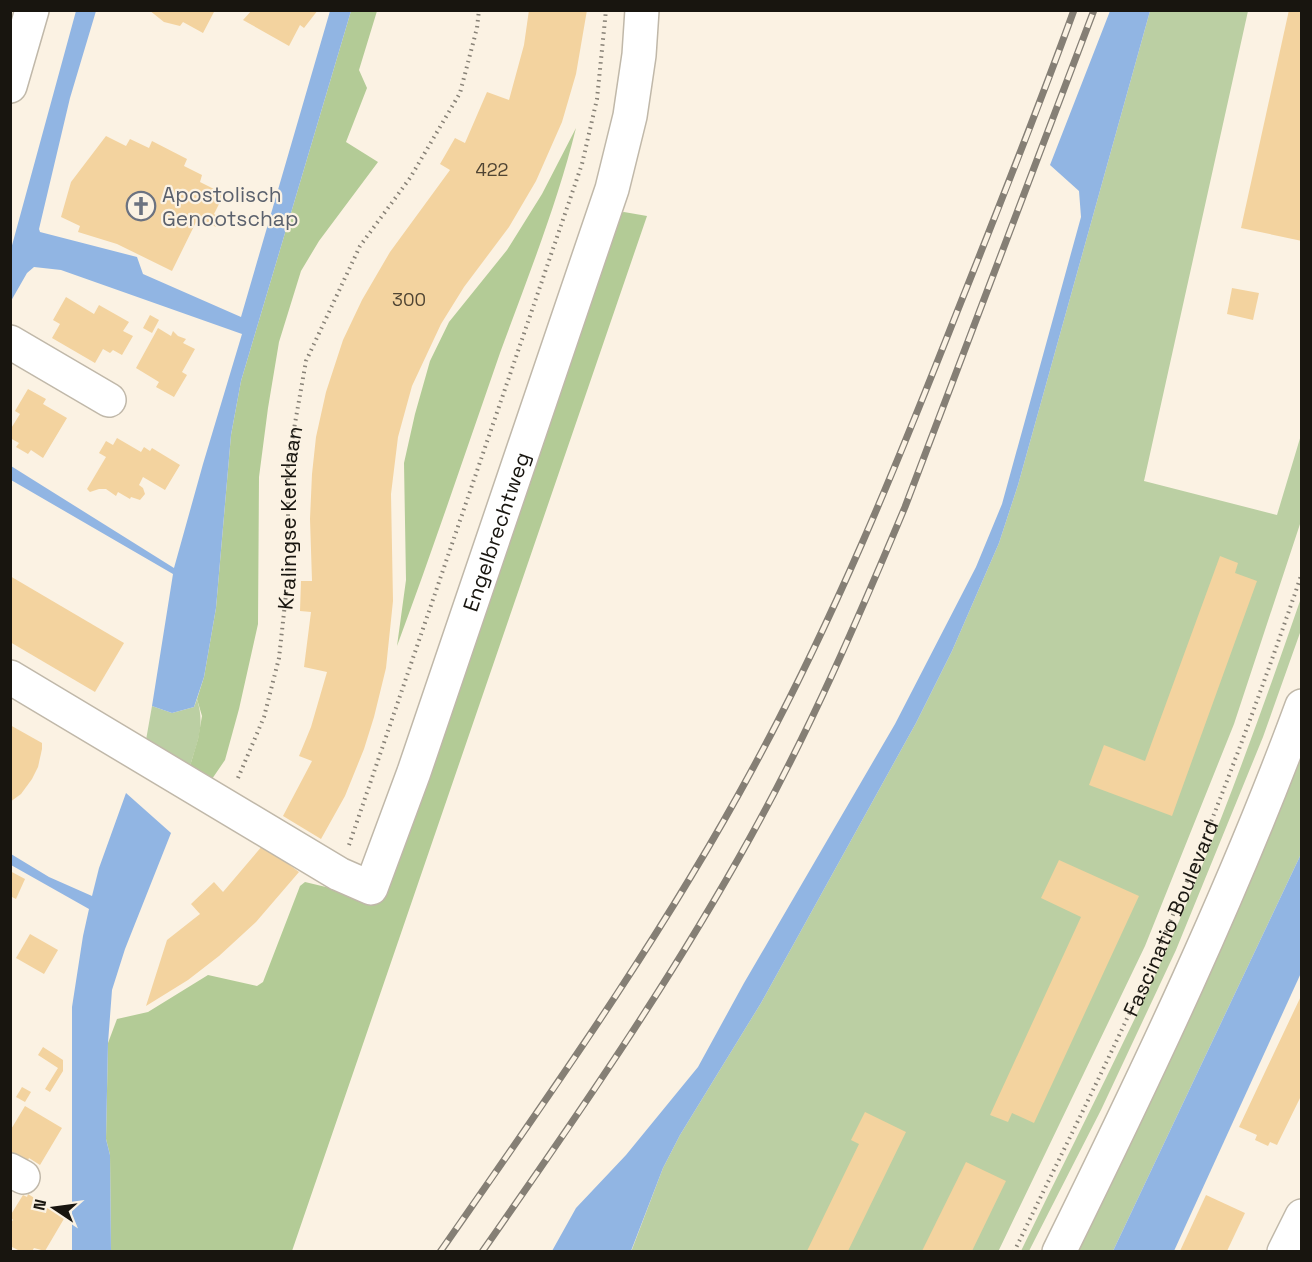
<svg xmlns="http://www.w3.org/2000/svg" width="1312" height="1262" font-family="'Space Grotesk',sans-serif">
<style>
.green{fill:#bbcfa3}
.forest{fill:#b3cb96}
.water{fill:#91b5e3}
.building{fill:#f3d39f}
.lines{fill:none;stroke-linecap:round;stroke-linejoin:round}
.minor-casing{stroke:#c0b8a9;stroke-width:36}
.tertiary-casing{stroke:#c0b8a9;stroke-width:36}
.path{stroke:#878176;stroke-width:4;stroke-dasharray:1.5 4.5;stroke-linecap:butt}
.minor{stroke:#fff;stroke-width:33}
.tertiary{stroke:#fff;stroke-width:33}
.rail-casing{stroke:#857f75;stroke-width:7}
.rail{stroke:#fbf2e3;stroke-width:4.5;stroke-dasharray:14;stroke-linecap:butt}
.labels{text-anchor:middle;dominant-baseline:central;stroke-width:4.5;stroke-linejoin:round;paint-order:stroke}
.number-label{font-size:18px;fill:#4f4433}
.worship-label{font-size:21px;fill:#5b616d;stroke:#fbf2e3;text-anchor:start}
.street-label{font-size:21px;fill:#18150f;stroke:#fbf2e3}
</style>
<rect width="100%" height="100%" fill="#fbf2e3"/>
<g class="green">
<polygon points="1150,11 1248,11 1144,481 1277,515 1301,435 1301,521 1234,724 1145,946 998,1252 631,1252 663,1168 680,1135 761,1003 916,723 952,651 999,543 1018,485"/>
<path d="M1301,598V630L1263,737L1176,950L1101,1110L1029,1251H1021C1065,1160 1111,1070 1154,978C1210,855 1257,726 1301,598Z"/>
<path d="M197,699C205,725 198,740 190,766L146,740L152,706L172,713L194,707Z"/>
<polygon points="1301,741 1301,854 1113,1251 1075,1252"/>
</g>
<g class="forest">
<polygon points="351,11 377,11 359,70 367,88 346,142 378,162 319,241 301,271 279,342 268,408 259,477 258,624 239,709 225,760 212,779 190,766 198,739 202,716 197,699 204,677 216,608 231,435 241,381"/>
<path d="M576,128C557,205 527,279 500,353C466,451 433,549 397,646L406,580L404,463L415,414L430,361L449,322L507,250L542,194Z"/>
<polygon points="624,212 647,216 292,1251 111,1251 110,1155 106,1139 108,1043 117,1019 148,1012 208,975 257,986 263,982 300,886 305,882 351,893 388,800 586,221"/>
</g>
<g class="water">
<polygon points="76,11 96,11 70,98 39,229 40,232 137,257 143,274 241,317 330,11 351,11 241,381 231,435 216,608 204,677 194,707 172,713 152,706 173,574 11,480 11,466 174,568 203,464 242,334 61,270 34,267 27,273 11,301 11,249"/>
<polygon points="1110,11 1150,11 1018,485 999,543 952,651 916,723 761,1003 680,1135 663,1168 631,1251 552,1251 576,1208 626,1155 698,1067 744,983 895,724 976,567 1002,504 1081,217 1079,191 1050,165"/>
<polygon points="126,793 171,833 125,949 112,990 108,1043 106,1139 110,1155 111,1251 72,1251 72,1007 83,936 89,909 11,865 11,854 49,877 92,896 99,868"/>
<polygon points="1301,854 1301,973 1174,1251 1113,1251"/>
</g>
<g class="building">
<polygon points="149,10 215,10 203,33 183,22 180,26 164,22"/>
<polygon points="252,10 318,10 304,28 300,25 289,46 243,20"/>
<polygon points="529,10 587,10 576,74 562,122 536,181 509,227 464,287 441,324 412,386 398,437 391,494 393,601 386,668 374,717 364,749 345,796 321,839 283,816 312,761 299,756 311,727 327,672 304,667 311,612 300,611 301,581 312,581 310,519 312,474 316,437 326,392 343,340 362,300 390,252 450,170 440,164 455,138 465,143 487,92 509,100 524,45"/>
<polygon points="1289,10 1302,10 1302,241 1241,228"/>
<polygon points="106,136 126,146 130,139 149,148 152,141 187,159 184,166 202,175 200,182 224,194 214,214 221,218 216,227 198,218 172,271 117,244 78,232 80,226 61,217 71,182"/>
<polygon points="1232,288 1259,293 1253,320 1227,314"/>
<polygon points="66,297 94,314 99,305 129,322 123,331 133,336 122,355 113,350 110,353 103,349 95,363 52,338 60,324 53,320"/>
<polygon points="150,315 159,320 152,333 143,328"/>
<polygon points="158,328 171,336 173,331 178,336 186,339 183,343 195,349 182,372 187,375 174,397 156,387 159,382 136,368"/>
<polygon points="28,389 46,399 43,404 67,418 43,458 31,450 28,454 16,447 19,443 10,438 10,430 20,414 15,411"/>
<polygon points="117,438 141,452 144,447 150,451 152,448 180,465 165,490 143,477 139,485 143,488 145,494 140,500 131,497 130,499 118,492 116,496 106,489 99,489 90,492 87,489 106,457 99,453 106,441 113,445"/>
<polygon points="1220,556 1238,563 1235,573 1257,581 1172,816 1089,785 1104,745 1145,761"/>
<polygon points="10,576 124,643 95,692 10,642"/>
<polygon points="10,725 42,743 42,749 38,767 32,779 21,794 10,802"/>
<polygon points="263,845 299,872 256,922 219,956 188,980 146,1006 167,940 200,914 191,904 214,882 223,892"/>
<polygon points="1059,860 1139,896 1034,1123 1012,1113 1008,1122 990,1115 1081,917 1041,898"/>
<polygon points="10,871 25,879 16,899 10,896"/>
<polygon points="30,934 58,950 44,974 16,958"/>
<polygon points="1302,994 1302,1094 1277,1145 1270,1142 1268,1146 1255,1140 1257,1135 1239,1127"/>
<polygon points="43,1047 63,1060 63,1071 50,1092 45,1089 58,1068 38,1055"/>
<polygon points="22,1087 31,1092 25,1102 16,1097"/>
<polygon points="25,1106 62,1128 40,1165 29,1158 27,1162 10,1152 10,1131"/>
<polygon points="865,1112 906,1132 848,1251 807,1251 859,1144 851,1140"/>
<polygon points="966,1162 1006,1181 972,1251 922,1251"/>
<polygon points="28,1194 65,1217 45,1251 34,1248 32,1251 20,1251 10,1246 10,1224 13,1220 10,1216 23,1195 27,1197"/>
<polygon points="1206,1195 1245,1213 1227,1251 1180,1251"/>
</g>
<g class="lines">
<g class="minor-casing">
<g id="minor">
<polyline points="10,86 32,10"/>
<polyline points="10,342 109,400"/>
<path id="s3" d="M10,677L339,874L371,888L414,772L612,189L630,116L639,55L642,10"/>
<polyline points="10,1170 23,1177"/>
<polyline points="1284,1252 1302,1216"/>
</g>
</g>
<g class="tertiary-casing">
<path id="tertiary" d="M1059,1252C1147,1073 1233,893 1302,706"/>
</g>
<g class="path">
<path id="s1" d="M238,778L264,717L279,658L288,576V463L306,361L360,246L410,178L460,93L477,28L479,10"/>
<polyline points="349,845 582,164 597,99 606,10"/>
<path id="s2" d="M1014,1252C1062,1152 1113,1053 1157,952C1211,828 1258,702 1302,573"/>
</g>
<use href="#minor" class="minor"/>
<use href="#tertiary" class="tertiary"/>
<g class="rail-casing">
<g id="rail">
<path d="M440,1252C550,1094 662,937 753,768C833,621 896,467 957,312C997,212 1037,112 1074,10"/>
<path d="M482,1252C577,1116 671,981 751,836C810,730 858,619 905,507L1094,10"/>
</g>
</g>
<use href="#rail" class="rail"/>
</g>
<defs>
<g id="church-ring" transform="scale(1.5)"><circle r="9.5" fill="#fbf2e3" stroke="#6b7280" stroke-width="1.5"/><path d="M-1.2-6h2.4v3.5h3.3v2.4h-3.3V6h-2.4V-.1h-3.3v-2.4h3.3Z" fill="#6b7280"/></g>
</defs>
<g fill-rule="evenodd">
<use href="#church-ring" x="141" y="206"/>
</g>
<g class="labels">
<g class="number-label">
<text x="492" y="169">422</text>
<text x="409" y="299">300</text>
</g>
<g class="worship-label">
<text x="162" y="194">Apostolisch<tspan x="162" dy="24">Genootschap</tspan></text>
</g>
<g class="street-label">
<text stroke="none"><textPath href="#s1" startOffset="268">Kralingse Kerklaan</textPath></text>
<text stroke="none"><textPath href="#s3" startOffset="796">Engelbrechtweg</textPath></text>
<text stroke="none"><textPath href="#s2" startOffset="369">Fascinatio Boulevard</textPath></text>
</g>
</g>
<rect width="1312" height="1262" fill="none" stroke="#18150f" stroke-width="24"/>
<g transform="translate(54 1208) rotate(283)" stroke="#fbf2e3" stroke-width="4.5" paint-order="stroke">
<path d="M0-4.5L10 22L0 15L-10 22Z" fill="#18150f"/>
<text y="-9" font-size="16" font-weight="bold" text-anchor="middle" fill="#18150f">N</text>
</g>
</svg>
